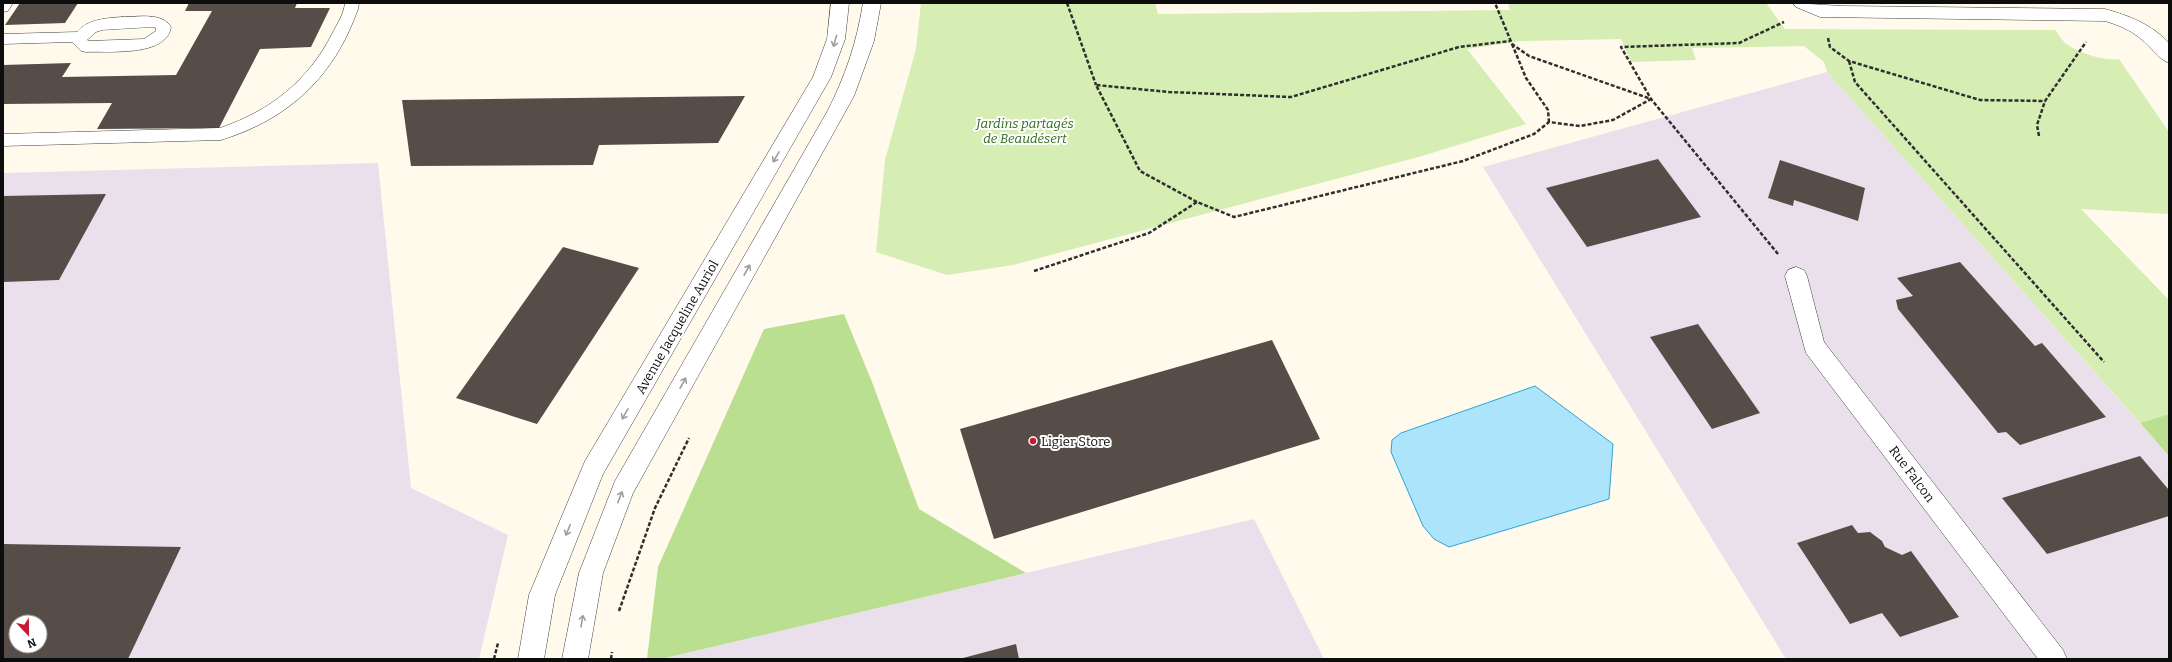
<svg xmlns="http://www.w3.org/2000/svg" width="2172" height="662" font-family="Bitter,serif">
<style>
.industrial{fill:#eae0ec;fill-rule:evenodd}
.green{fill:#d6edb3}
.forest{fill:#bbdf91}
.water{fill:#ace5fb;stroke:#2da3d8}
.building{fill:#564c48;fill-rule:evenodd}
.lines{fill:none;stroke-linecap:round;stroke-linejoin:round}
.lane-casing{stroke:#404040;stroke-width:1}
.street-casing{stroke:#404040;stroke-width:1}
.path{stroke:#2f2f2f;stroke-width:2.5;stroke-dasharray:4 2;stroke-linecap:butt}
.lane{fill:#fff;fill-rule:evenodd}
.street{fill:#fff;fill-rule:evenodd}
.oneway{stroke:#9e9e9e}
.poi-dot{fill:#c81931;stroke:#fff;stroke-width:1.5}
.labels{text-anchor:middle;dominant-baseline:central;stroke-width:4;stroke-linejoin:round;paint-order:stroke}
.park-label{font-size:13px;font-style:italic;fill:#306a18;stroke:#fff}
.street-label{font-size:13px;fill:#0d0d0d;stroke:#fff}
.poi-label{font-size:13px;fill:#0d0d0d;stroke:#fff;text-anchor:start}
</style>
<rect width="100%" height="100%" fill="#fffaec"/>
<g class="industrial">
<polygon points="1827,72 2169,456 2169,659 1786,659 1483,167"/>
<path d="M378,163L411,488L508,535L479,659H3V173ZM16,622H40V646H16Z"/>
<polygon points="1254,519 1324,659 661,659 1026,573"/>
</g>
<path class="green" d="M921,3H1155L1158,14L1510,10L1508,3H1766L1785,29L2055,30C2058,34 2061,39 2065,43C2078,53 2103,61 2119,59L2169,132V214L2081,209L2169,300V414L2140,423L1827,72L1824,62L1804,46L1692,48L1696,60L1631,62L1621,39L1521,41L1467,49L1526,124L1422,156L1013,265L947,275L876,252L885,160L916,49Z"/>
<g class="forest">
<polygon points="844,314 872,382 919,509 1026,573 661,659 647,659 658,567 764,329"/>
<polygon points="2169,414 2169,456 2140,423"/>
</g>
<polygon class="water" points="1535,386 1613,444 1609,499 1449,547 1434,539 1423,526 1391,452 1392,440 1401,433"/>
<g class="building">
<polygon points="20,3 78,3 65,23 5,25"/>
<polygon points="189,3 297,3 295,8 330,8 311,47 260,49 219,128 97,129 112,103 3,104 3,65 71,63 62,77 176,75 212,11 185,11"/>
<polygon points="745,96 718,143 599,145 593,165 411,166 402,100"/>
<polygon points="1658,159 1701,217 1587,247 1546,188"/>
<polygon points="1780,160 1865,188 1858,221 1794,200 1793,206 1768,198"/>
<polygon points="106,194 59,280 3,282 3,196"/>
<polygon points="563,247 639,268 537,424 456,398"/>
<polygon points="1960,262 2035,346 2042,343 2106,417 2020,445 2006,432 1998,433 1898,309 1896,300 1913,296 1897,278"/>
<polygon points="1698,324 1760,413 1712,429 1650,337"/>
<polygon points="1272,340 1320,439 994,539 960,429"/>
<polygon points="2140,456 2169,490 2169,516 2047,554 2002,498"/>
<polygon points="1852,525 1858,533 1870,532 1882,541 1885,547 1902,555 1911,551 1959,617 1900,637 1882,613 1850,624 1797,543"/>
<path d="M3,544L181,547L128,659H3ZM16,622H40V646H16Z"/>
<polygon points="1016,644 1019,659 963,659 963,658"/>
</g>
<g class="lines">
<g class="lane-casing">
<g id="lane">
<polygon points="3,3 13,3 8,11 3,12"/>
<path d="M345,3H359L358,9C334,77 289,119 221,140L3,146V134L220,128C270,111 308,81 332,34C337,24 344,14 345,3Z"/>
<path d="M122,17C138,17 162,12 171,27C167,57 109,51 86,52L81,51L72,42L3,44V34L77,32C87,19 108,18 122,17ZM153,27L156,28V31L144,39L89,41L87,40L96,32L102,30Z"/>
</g>
</g>
<g class="street-casing">
<g id="street">
<polygon points="831,3 849,3 845,39 831,77 603,474 555,595 544,659 518,659 529,595 585,461 813,77 827,39"/>
<path d="M863,3H881L874,41L854,96L633,493L603,573L588,659H562L579,573L615,481L827,112C845,77 857,42 863,3Z"/>
<path d="M1793,3L1842,6L2105,9C2130,16 2151,24 2169,43V63C2158,59 2151,46 2141,39C2131,30 2118,25 2105,21L1820,17L1796,7Z"/>
<polygon points="1796,267 1804,270 1807,276 1824,342 2063,650 2067,659 2038,659 1806,353 1785,276 1788,270"/>
</g>
</g>
<g class="path">
<polyline points="1067,3 1096,85"/>
<polyline points="1828,38 1830,47 1849,61 1980,100 2045,101 2086,42"/>
<polyline points="1512,44 1526,78 1548,110 1549,122"/>
<polyline points="1849,61 1855,82 2104,362"/>
<polyline points="2039,136 2037,125 2045,101"/>
<polyline points="1197,202 1140,171 1096,85 1169,92 1291,97 1459,47 1510,41"/>
<polyline points="1778,254 1651,99 1621,47 1739,43 1784,22"/>
<polyline points="1034,271 1149,233 1197,202 1234,217 1463,161 1534,134 1549,122 1580,126 1613,120 1651,99 1529,56 1512,44 1495,3"/>
<polyline points="619,611 655,508 689,438"/>
<polyline points="494,659 498,643"/>
<polyline points="611,659 612,652"/>
</g>
<use href="#lane" class="lane"/>
<use href="#street" class="street"/>
</g>
<defs><path id="oneway-shaft" d="M-6 0H5M1.5-3L5.5 0L1.5 3" fill="none" stroke-width="1.6" stroke-linecap="round" stroke-linejoin="round"/></defs>
<g class="oneway">
<use href="#oneway-shaft" transform="translate(835 41) rotate(106)"/>
<use href="#oneway-shaft" transform="translate(776 157) rotate(120)"/>
<use href="#oneway-shaft" transform="translate(747 270) rotate(-61)"/>
<use href="#oneway-shaft" transform="translate(683 383) rotate(-61)"/>
<use href="#oneway-shaft" transform="translate(625 414) rotate(120)"/>
<use href="#oneway-shaft" transform="translate(620 497) rotate(-69)"/>
<use href="#oneway-shaft" transform="translate(568 530) rotate(112)"/>
<use href="#oneway-shaft" transform="translate(582 621) rotate(-80)"/>
</g>
<circle class="poi-dot" cx="1033" cy="441" r="4"/>
<g class="labels">
<g class="park-label">
<text x="1025" y="123">Jardins partagés<tspan x="1025" dy="15">de Beaudésert</tspan></text>
</g>
<g class="street-label">
<text transform="translate(677 327) rotate(-60)">Avenue Jacqueline Auriol</text>
<text transform="translate(1912 474) rotate(53)">Rue Falcon</text>
</g>
<g class="poi-label">
<text x="1041" y="441">Ligier Store</text>
</g>
</g>
<rect width="2172" height="662" fill="none" stroke="#0d0d0d" stroke-width="8"/>
<g transform="translate(28 634) rotate(158)"><circle r="19" fill="#ffffff" stroke="#9e9e9e"/>
<path d="M0-3L7 15L0 10L-7 15Z" fill="#c81931"/>
<text y="-6" font-size="11" font-weight="bold" text-anchor="middle" fill="#0d0d0d">N</text>
</g>
</svg>
